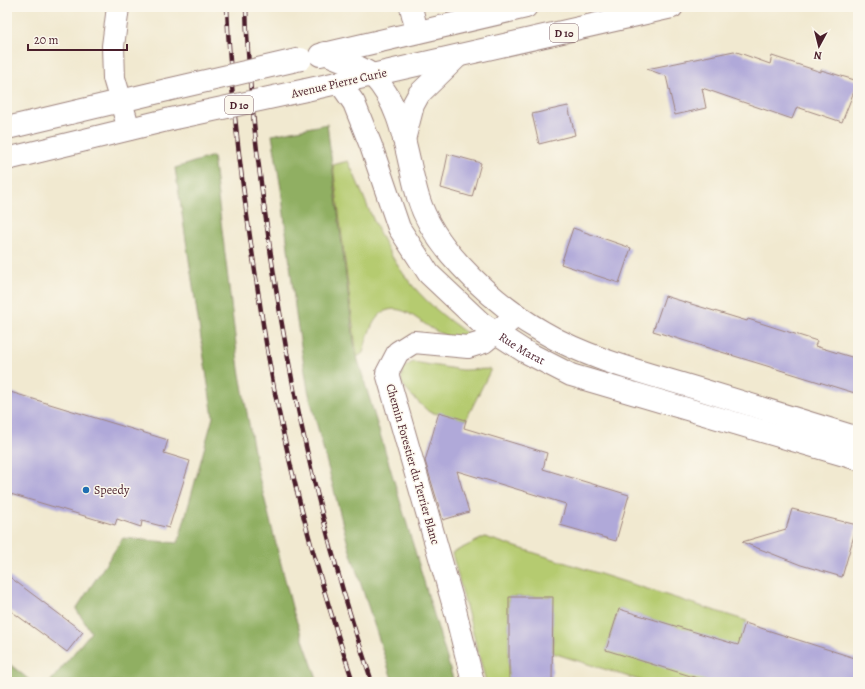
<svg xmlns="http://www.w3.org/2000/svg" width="865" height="689" font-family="Alegreya,serif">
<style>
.green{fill:#b5cb6f;stroke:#80754d;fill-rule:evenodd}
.forest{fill:#90af62;stroke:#6d6746}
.building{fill:#b0a9d9}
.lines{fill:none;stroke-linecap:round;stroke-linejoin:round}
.minor-casing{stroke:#9e847e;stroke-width:24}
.major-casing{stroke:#9e847e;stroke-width:24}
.minor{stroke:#fff;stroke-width:22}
.major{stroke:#fff;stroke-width:22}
.rail-casing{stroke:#4a1f2b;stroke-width:4.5}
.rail{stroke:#fbf7ec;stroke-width:3;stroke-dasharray:9;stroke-linecap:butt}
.major-bridge-casing{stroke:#9e847e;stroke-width:24;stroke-linecap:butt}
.major-bridge{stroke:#fff;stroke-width:22}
.poi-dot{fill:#1f6fb2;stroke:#fbf7ec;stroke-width:1.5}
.labels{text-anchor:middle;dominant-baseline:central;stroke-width:3;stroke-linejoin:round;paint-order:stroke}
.shield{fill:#fbf7ec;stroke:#7f6065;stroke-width:1}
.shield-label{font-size:11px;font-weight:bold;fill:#4a1f2b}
.street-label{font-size:12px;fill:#4a1f2b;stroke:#fbf7ec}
.poi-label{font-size:12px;fill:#4a1f2b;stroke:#fbf7ec;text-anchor:start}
</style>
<rect width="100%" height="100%" fill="#fbf7ec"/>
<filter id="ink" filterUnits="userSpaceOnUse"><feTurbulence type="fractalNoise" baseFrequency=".025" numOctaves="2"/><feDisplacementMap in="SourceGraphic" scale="8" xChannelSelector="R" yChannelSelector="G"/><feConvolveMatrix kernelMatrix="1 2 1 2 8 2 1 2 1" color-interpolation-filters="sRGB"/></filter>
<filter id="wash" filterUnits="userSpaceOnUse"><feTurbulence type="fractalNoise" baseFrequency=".012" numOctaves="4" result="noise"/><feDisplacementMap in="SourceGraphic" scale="16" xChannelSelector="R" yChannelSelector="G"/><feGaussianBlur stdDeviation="0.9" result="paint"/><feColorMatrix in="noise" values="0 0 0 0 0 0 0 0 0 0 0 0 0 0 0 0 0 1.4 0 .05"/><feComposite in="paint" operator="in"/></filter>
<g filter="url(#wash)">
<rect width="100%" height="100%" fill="#f1e9d0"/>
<g class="green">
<path d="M348,161C366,199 379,242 405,276C422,299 445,318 468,334L466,338C459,338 450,338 444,335C432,330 421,321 410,314C378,297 369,329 363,353L357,357L333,165Z"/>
<polygon points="413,362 462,370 491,369 466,420 429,412 410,394 401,382 403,368"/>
<path d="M485,537L747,621L727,682H645L553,653L552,597H509V682H486L452,553ZM619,609L712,638L606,650Z"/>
</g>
<g class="forest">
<polygon points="327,124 355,350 454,682 393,682 349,548 308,390 296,315 281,189 272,135"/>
<polygon points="213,156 239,369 258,473 293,611 318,682 50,682 91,632 76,609 123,538 178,543 213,417 175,168"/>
<polygon points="7,662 32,682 7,682"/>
</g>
<g id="blocks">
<g class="building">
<polygon points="734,51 770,64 772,56 821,72 821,70 858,81 842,122 797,107 792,119 702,88 706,108 675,115 666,76 647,69"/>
<polygon points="568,106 575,135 539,144 532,114"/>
<polygon points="448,154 481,163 472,197 441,188"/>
<polygon points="573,228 631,248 619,283 561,264"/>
<polygon points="665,296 747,321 748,319 817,341 815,346 858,359 858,394 653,331"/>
<polygon points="7,391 168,440 164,453 190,461 169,528 142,521 141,527 117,519 115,525 7,493"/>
<polygon points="439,412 466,420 464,428 547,453 543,469 629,495 616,541 560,525 566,504 457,471 469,512 443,520 425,461"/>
<polygon points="792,509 857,525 842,577 801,565 742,542 786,529"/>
<polygon points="7,575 83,632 67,652 7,608"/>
<polygon points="509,597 553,597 552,682 509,682"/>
<polygon points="619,609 738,645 745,623 858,659 858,682 710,682 606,650"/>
</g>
</g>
</g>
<g filter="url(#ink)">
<use href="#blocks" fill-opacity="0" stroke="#9e847e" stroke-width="1"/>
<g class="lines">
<g class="minor-casing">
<g id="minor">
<polyline points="118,7 113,46 114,78 129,129"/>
<polyline points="411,7 417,32"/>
<polyline points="473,682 455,610 387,373 398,352 414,342 468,347 484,342 517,315"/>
</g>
</g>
<g class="major-casing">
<g id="major">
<path d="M325,53C336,58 365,68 373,76C404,108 406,157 418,197C426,223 442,246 461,266C484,291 513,315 543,332C590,360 650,374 702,390C754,406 806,422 858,438"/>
<polyline points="320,55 526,7"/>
<path id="s1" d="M340,83L354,103L371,146L399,228L429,274L481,323L524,351L571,375L858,459"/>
<polyline points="306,90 672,7"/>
<polyline points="7,128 167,90"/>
<polyline points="404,140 413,105 419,94 457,57"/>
<polyline points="7,159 171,119"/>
</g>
</g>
<use href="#minor" class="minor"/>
<use href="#major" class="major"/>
<g class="rail-casing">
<g id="rail">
<path d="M227,7C230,89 240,170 252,251C260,304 267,357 278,408C297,501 323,592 353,682"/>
<path d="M246,7C248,83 257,159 268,234C289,387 322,536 372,682"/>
</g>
</g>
<use href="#rail" class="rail"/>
<g class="major-bridge-casing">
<g id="major-bridge">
<polyline points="167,90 301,59"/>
<polyline points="171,119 306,90"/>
</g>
</g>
<use href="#major-bridge" class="major-bridge"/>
</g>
</g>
<circle class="poi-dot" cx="86" cy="490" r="4"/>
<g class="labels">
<g class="shield">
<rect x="550" y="24" width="28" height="18" rx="3"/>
<rect x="225" y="96" width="28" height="18" rx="3"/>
</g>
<g class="shield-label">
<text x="564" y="33">D 10</text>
<text x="239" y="105">D 10</text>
</g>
<g class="street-label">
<text transform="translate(339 83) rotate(-13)">Avenue Pierre Curie</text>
<text stroke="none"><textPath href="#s1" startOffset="332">Rue Marat</textPath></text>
<text transform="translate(413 464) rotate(74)">Chemin Forestier du Terrier Blanc</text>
</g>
<g class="poi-label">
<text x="94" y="490">Speedy</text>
</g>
</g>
<rect width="865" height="689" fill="none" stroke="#fbf7ec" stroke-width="24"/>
<g transform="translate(819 46) rotate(187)" stroke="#fbf7ec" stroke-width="3" paint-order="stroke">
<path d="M0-3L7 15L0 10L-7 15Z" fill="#4a1f2b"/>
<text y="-6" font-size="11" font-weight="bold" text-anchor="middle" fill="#4a1f2b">N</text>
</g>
<path d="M28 44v6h99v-6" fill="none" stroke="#4a1f2b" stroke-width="2"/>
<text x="34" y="44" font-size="12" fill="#4a1f2b" stroke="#fbf7ec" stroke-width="3" paint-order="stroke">20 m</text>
</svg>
